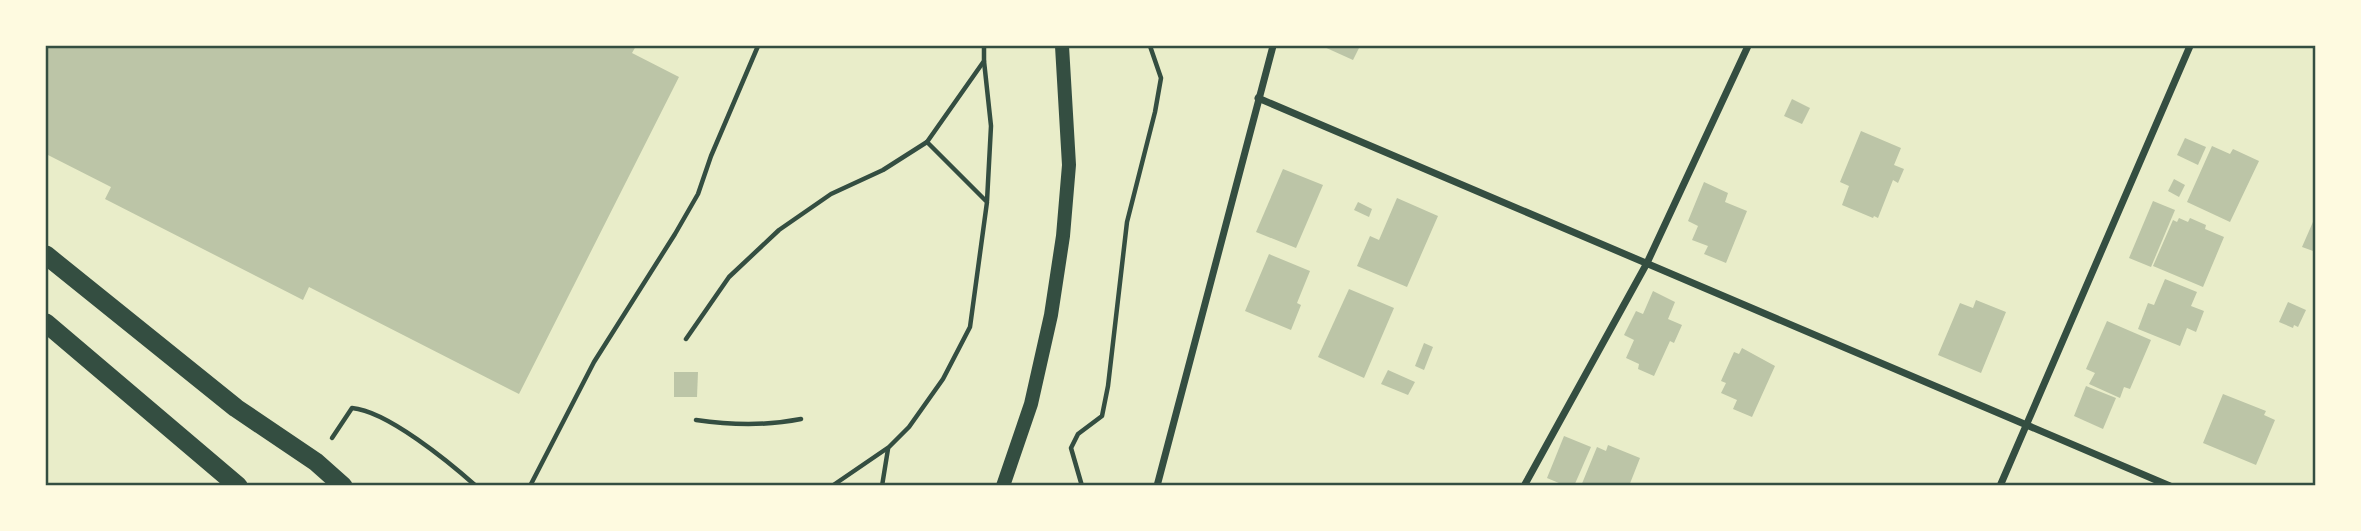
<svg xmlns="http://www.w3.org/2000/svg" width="2361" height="531" font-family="Montserrat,sans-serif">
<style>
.building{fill:#bcc5a7}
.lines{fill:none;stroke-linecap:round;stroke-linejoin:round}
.path{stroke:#344e41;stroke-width:4.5}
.minor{stroke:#344e41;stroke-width:7}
.secondary{stroke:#344e41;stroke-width:14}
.trunk{stroke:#344e41;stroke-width:19}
.neatline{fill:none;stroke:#344e41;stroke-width:2.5}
</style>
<rect width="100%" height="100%" fill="#e9edc9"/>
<g class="building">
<polygon points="46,46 636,46 632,53 679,77 519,394 309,287 303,300 105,199 111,187 46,154"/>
<polygon points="1322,46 1360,46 1353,60"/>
<polygon points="1792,99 1810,108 1802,124 1784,116"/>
<polygon points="1861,131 1901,148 1894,165 1904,169 1898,183 1893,180 1878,218 1874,216 1873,218 1842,205 1849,186 1840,182"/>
<polygon points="2185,138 2206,147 2198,165 2177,155"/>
<polygon points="2212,146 2230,154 2233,149 2259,161 2230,222 2187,202"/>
<polygon points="1283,169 1323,185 1296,248 1256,232"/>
<polygon points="2174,179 2185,185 2179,197 2168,191"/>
<polygon points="1704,182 1728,193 1725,202 1747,211 1726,263 1704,254 1708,246 1692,240 1698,226 1688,221"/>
<polygon points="1397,198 1438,216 1407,287 1357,266 1370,236 1379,240"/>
<polygon points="2153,201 2175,210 2151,267 2129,258"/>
<polygon points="1358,202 1372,209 1369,217 1354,210"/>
<polygon points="2316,215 2316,252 2302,247"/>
<polygon points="2179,218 2188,222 2190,218 2206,225 2205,229 2224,237 2203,287 2153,266 2173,220 2177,222"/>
<polygon points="1269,254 1310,271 1297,303 1301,305 1291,330 1245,311"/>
<polygon points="2165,279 2197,292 2191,306 2204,311 2196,332 2187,328 2180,346 2138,329 2148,303 2154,305"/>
<polygon points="1349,289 1394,308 1364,378 1318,357"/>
<polygon points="1653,291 1675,302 1668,319 1682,325 1674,343 1670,341 1654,376 1638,369 1639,364 1626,358 1634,340 1624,335 1636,311 1643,314"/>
<polygon points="1976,300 2006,312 1981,373 1938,355 1960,303 1973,308"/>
<polygon points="2288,302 2306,310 2298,327 2294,325 2293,328 2279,322"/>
<polygon points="2107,321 2151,340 2130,389 2124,387 2120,398 2089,384 2095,373 2086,369"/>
<polygon points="1424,343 1433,347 1424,370 1415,366"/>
<polygon points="1742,348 1775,366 1752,417 1733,409 1737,400 1721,393 1726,383 1721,381 1734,352 1739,354"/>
<polygon points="1388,370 1415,382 1408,395 1381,384"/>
<polygon points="674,372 698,372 697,397 674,397"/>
<polygon points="2086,386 2116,398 2103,429 2074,416"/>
<polygon points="2223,394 2266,411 2264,415 2275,420 2256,465 2203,443"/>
<polygon points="1564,436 1591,447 1574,486 1566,486 1547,478"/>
<polygon points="1608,445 1640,458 1629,486 1581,486 1597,447 1606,451"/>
</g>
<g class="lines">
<g class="path">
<polyline points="984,61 991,126 987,201"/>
<polyline points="686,339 729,277 779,230 831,194 883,170 927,142"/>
<path d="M696,420C731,425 766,426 801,419"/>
<path d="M332,438L352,408C387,411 449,462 476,486"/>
<polyline points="530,486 594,362 675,234 698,194 711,156 758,46"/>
<polyline points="832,486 889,447 909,427 943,379 970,327 987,202 927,142 984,61 984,46"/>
<polyline points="882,486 888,449"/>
<polyline points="1082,486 1071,448 1078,434 1102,416 1108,386 1127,222 1155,112 1161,78 1150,46"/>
</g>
<g class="minor">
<polyline points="1258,98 2170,486"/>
<polyline points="1157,486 1273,46"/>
<polyline points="1524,486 1647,263 1748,46"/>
<polyline points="2000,486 2190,46"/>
</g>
<polyline class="secondary" points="1003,486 1031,404 1051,315 1063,236 1069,165 1062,46"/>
<g class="trunk">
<polyline points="46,255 236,408 316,462 343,486"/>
<polyline points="46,323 238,486"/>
</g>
</g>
<rect width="2361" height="531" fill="none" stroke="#fefae0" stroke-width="94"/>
<rect x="47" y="47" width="2267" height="437" class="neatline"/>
</svg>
